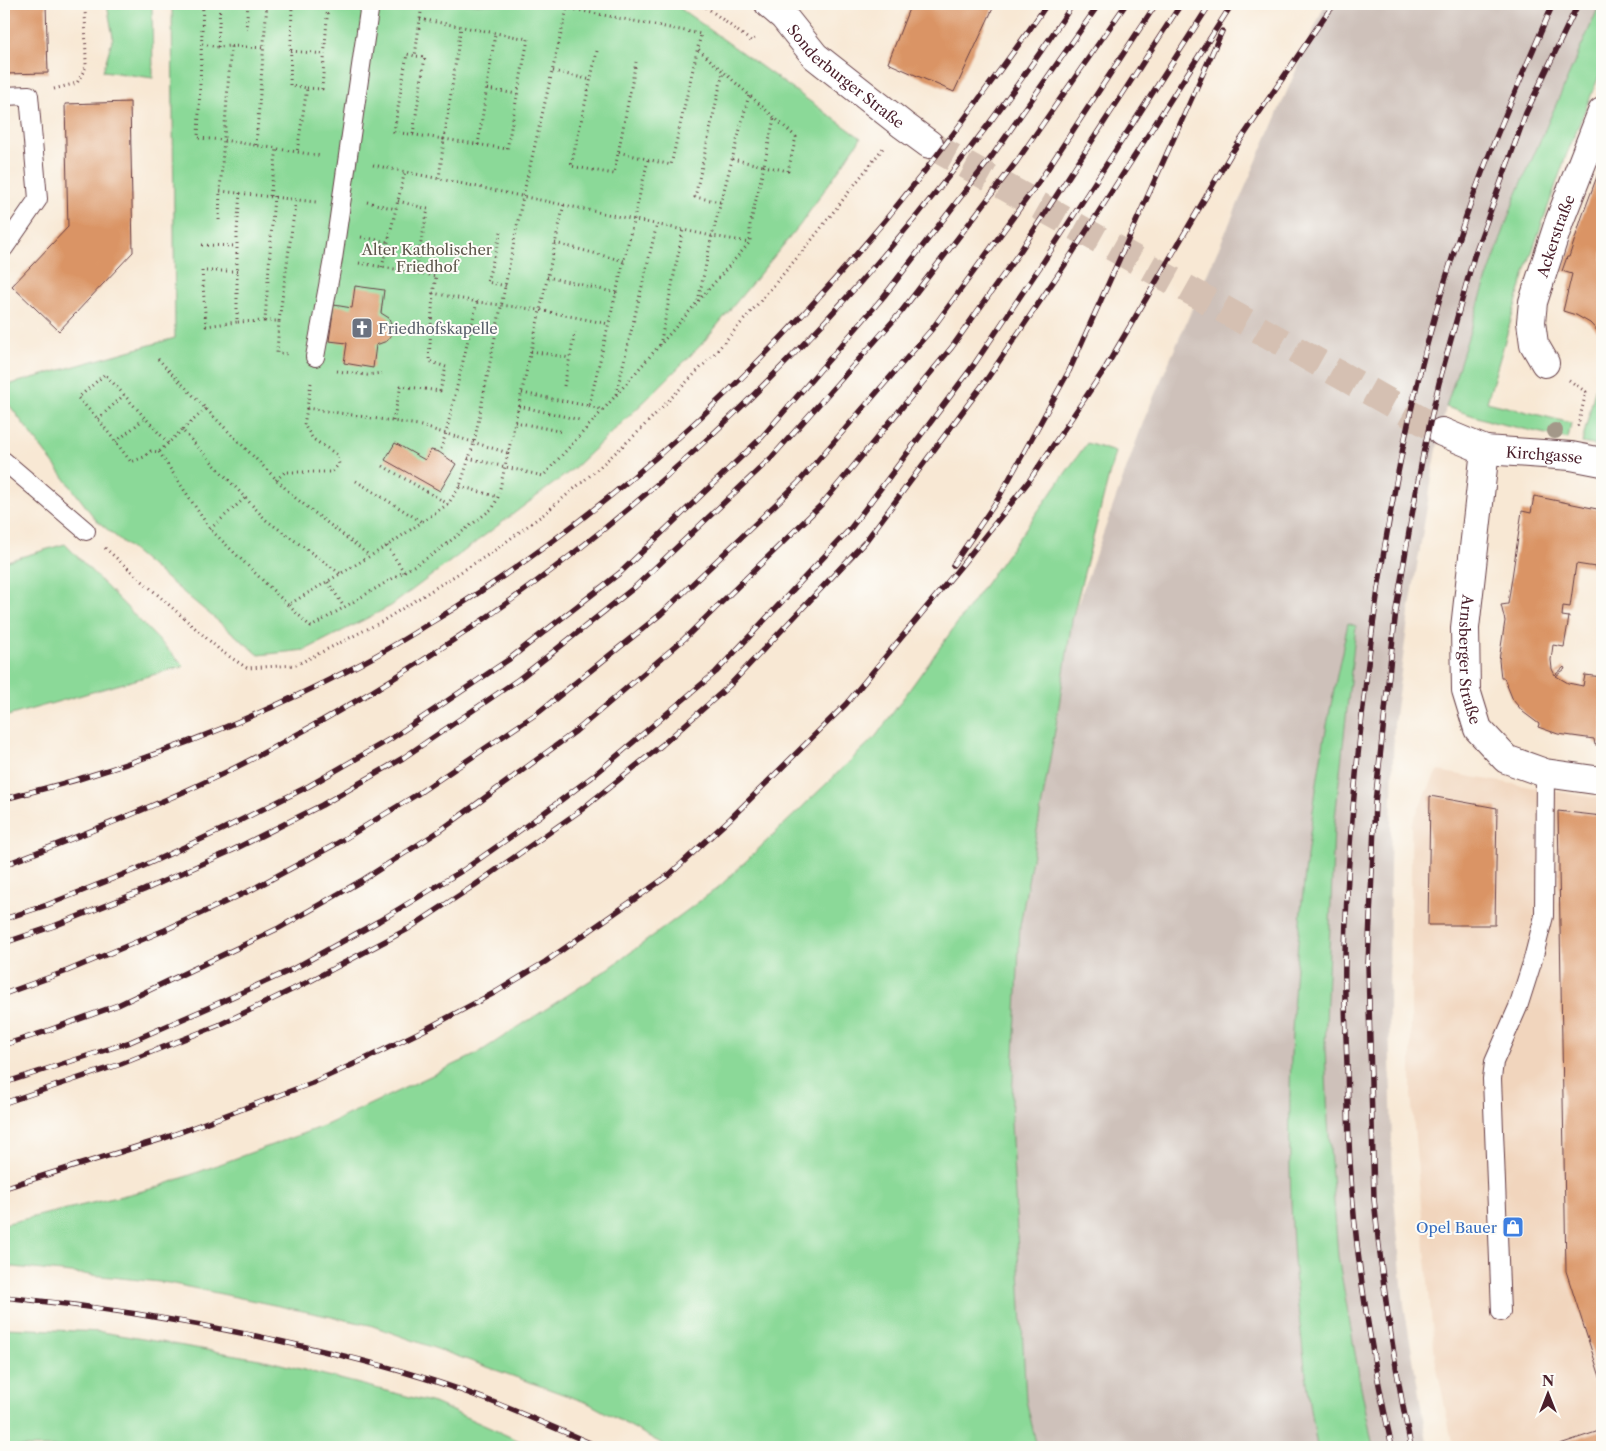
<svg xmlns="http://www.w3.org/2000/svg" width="1606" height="1451" font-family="'Libre Caslon Text',serif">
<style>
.built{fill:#f1d5bd}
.industrial{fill:#cec1ba}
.green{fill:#8bd998;stroke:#6a7c62}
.building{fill:#da9465}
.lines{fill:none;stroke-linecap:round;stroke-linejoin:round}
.street-tunnel{stroke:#d5c0b2;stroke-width:28;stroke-dasharray:28 14;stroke-linecap:butt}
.lane-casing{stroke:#643d44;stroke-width:20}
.street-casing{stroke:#643d44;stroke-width:30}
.path{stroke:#643d44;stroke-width:3;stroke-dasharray:1 4;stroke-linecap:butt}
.lane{stroke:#fff;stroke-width:18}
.street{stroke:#fff;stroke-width:28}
.rail-casing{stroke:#4a1f2b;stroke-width:5.5}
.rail{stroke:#fdfcf7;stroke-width:4;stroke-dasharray:11;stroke-linecap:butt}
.tree{fill:#a39889}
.labels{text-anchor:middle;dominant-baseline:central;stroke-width:4;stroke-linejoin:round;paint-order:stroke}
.street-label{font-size:15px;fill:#4a1f2b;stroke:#fdfcf7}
.park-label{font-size:15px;fill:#5e574c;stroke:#fdfcf7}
.worship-label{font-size:15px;fill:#5b616d;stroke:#fdfcf7;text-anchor:start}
.shop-label{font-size:15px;fill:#366cbe;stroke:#fdfcf7;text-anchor:end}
</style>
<rect width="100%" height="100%" fill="#fdfcf7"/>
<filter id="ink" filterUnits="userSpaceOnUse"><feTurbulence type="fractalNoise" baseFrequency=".02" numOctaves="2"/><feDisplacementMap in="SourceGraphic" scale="10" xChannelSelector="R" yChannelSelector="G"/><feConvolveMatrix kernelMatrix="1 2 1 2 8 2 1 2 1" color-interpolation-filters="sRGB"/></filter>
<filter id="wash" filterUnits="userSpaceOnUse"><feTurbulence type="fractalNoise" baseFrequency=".0096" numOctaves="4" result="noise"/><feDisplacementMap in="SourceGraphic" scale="20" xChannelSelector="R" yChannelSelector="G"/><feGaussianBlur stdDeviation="1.12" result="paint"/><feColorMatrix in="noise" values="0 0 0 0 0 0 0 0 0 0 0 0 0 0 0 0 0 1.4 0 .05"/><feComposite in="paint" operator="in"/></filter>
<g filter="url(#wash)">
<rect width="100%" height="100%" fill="#f8e8d4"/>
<polygon class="built" points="1437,771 1602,799 1602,1447 1453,1447 1435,1358 1411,1095 1411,825"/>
<polygon class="industrial" points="1325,4 1600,4 1515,198 1483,290 1446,407 1436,454 1409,613 1394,724 1390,865 1389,1013 1393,1187 1404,1305 1428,1447 1037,1447 1026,1400 1011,1121 1020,926 1056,725 1072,620 1145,417"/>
<g class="green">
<polygon points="107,4 152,4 153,78 103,71 113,37"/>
<polygon points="172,4 674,4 861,138 800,225 701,345 647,399 573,469 391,606 305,650 259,655 96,520 4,398 4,386 175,338"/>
<polygon points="1600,4 1602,4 1602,69 1566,156 1526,269 1487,402 1571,423 1568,439 1493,422 1446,407 1483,290 1515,198"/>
<polygon points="1602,368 1602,447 1582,443 1600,369"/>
<polygon points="1087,443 1115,452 1072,620 1056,725 1020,926 1011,1121 1026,1400 1037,1447 668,1447 588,1403 370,1325 169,1283 4,1266 4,1224 155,1188 326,1125 475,1055 611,967 720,886 876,736"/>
<polygon points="65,544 184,666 4,717 4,562"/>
<path d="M1348,623L1356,626L1334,828L1325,1047L1328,1122L1338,1256L1361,1387L1373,1447H1317C1308,1394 1301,1340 1296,1286C1282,1119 1292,949 1317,783C1325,729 1337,676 1348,623Z"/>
<polygon points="4,1328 102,1332 265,1360 434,1403 533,1447 4,1447"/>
</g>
<g id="blocks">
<g class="building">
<polygon points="4,4 46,4 48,73 4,74"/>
<polygon points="904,4 995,4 954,92 888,63 910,6"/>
<polygon points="130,102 133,252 59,331 12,286 68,227 65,104"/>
<polygon points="1602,163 1602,336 1590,323 1576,315 1563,311 1572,274 1562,271 1567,257 1569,257 1582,217"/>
<polygon points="355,286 384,290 381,313 389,318 392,327 391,336 387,341 376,345 373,368 344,363 347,343 329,341 334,305 352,308"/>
<polygon points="395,443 425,460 431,450 439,452 456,464 440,491 385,460"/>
<polygon points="1534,496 1602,510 1602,568 1576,564 1570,607 1563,606 1562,616 1569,617 1564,647 1553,645 1551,660 1552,669 1555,675 1564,667 1565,669 1556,676 1568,683 1583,686 1585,675 1602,677 1602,744 1595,745 1594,739 1558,734 1538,727 1539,724 1523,712 1513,700 1504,678 1501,678 1499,660 1505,621 1501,605 1508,604 1522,511 1531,513"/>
<polygon points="1430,796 1497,808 1495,925 1428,925"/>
<polygon points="1558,811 1602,816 1602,1383 1566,1271"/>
<polygon points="1602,1430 1602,1447 1551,1447"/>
</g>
</g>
</g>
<g filter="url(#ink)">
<use href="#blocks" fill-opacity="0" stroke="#643d44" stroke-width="1"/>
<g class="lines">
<polyline class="street-tunnel" points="929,144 1442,432"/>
<g class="lane-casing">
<g id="lane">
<polyline points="4,96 29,95 38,199 4,248"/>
<polyline points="315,357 333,259 370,4"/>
<polyline points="4,461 86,531"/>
<polyline points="1501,1312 1492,1079 1494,1062 1518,1007 1532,963 1544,916 1545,773"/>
</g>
</g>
<g class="street-casing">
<g id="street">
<path id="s1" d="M769,4L783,16L815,56L903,125L929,144"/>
<path id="s2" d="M1545,363L1534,344L1531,322L1533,302L1559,222L1602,112"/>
<path id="s3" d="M1442,432L1485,450L1571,456L1602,462"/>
<path id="s4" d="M1485,450L1465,628L1466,690L1478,729L1506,759L1545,773L1602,781"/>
</g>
</g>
<g class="path">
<polyline points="203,4 198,138 223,140 322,156"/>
<polyline points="292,4 290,85 307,88 297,152"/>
<polyline points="415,4 422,5 415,56 407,54 394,132 444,139 439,178"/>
<polyline points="546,4 701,34 671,165 618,152"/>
<polyline points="702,4 751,41 757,36"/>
<polyline points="420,19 528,39 507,149 444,139 461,27"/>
<polyline points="246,30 248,4"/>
<polyline points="202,44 218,47 231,46 220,191 316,202"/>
<polyline points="231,46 264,48"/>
<polyline points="218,47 220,4"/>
<polyline points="291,51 325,54"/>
<polyline points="597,51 571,166 614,174 636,62"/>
<polyline points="553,71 591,80"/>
<polyline points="307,88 322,89 328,4"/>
<polyline points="54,89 77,83 86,67 85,4"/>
<polyline points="487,89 517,94"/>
<polyline points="413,134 425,57 415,56"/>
<polyline points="256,145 267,4"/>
<polyline points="478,145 495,34"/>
<polyline points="732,159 764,166 774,118"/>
<polyline points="373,165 712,236 749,95"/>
<polyline points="240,193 237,231 237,322 265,321"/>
<polyline points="270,196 277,149"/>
<polyline points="274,196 265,321 279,321 277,353 290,354"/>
<polyline points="398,201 428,209 415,271"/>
<polyline points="367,202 396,209"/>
<polyline points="720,202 695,197 723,72"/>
<polyline points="219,220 220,191"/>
<polyline points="501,232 487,282 506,286"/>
<polyline points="361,237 388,242"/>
<polyline points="555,243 624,261"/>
<polyline points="202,245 237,246"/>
<polyline points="359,263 436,276 433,293 477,302 540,310 609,324"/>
<polyline points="382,267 405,171"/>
<polyline points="237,271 202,271 206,326 237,322"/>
<polyline points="547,277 617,293"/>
<polyline points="698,301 712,236 749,242"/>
<polyline points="279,321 296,199"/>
<polyline points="660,345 683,230"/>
<polyline points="531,351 570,358"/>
<polyline points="158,359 206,409 293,496 370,556"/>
<polyline points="337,371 367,375 382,373"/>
<polyline points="1569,380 1586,392 1578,426"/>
<polyline points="311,383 307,408 418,425 508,453 564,204"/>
<polyline points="564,386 575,332"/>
<polyline points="522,393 589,406 648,160"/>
<polyline points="616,394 657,224"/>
<polyline points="519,406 580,420"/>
<polyline points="206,409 182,430 266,520 341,574"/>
<polyline points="603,410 750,242 750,225 764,166 788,171 796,137 698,49"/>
<polyline points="98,419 124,395"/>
<polyline points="393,421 401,386 440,391 446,367 429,361 433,293"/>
<polyline points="515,422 564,432"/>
<polyline points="116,442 145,418"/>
<polyline points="168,443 105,374 78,398 98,419 131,462 144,457 151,451 159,452 182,430"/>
<polyline points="441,449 446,433 477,302"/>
<polyline points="159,452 210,529 288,605"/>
<polyline points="508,453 498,497 493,508 432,555 311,627 288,605 387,546 448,504 460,486 474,443 523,196 568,4"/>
<polyline points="468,458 543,476 603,410 589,406"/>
<polyline points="383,466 448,504"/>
<polyline points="276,480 285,472 332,472 339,464 336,454 313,439 304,425 307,408"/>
<polyline points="356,481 422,522"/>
<polyline points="460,486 498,497"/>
<polyline points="210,529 245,498"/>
<polyline points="387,546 404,572"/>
<polyline points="105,548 221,651 247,668 296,665 381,622 491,553 544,514 593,473 637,433 714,354 756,306 807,246 883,148"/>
<polyline points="328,582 344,607"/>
</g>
<use href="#lane" class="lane"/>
<use href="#street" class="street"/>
<g class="rail-casing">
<g id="rail">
<polyline points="953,565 998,499 1069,371 1222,31"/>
<path d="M4,799C30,792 56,786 82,778C172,751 261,715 345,672C373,658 400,642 427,625C654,489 839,295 992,81C1011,55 1030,30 1047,4"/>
<path d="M4,865C72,839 139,813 205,782C246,764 285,741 323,720C631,548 879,297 1073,4"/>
<polyline points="4,919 47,905 137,869 221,830 309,786 392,738 508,660 621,572 762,437 884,296 990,159 1099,4"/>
<polyline points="4,943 54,926 144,890 233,850 322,805 403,758 519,679 635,587 771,458 901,312 1017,161 1126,4"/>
<polyline points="4,994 67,971 165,930 251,890 336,844 416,795 539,712 661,614 798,483 932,329 1041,179 1156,4"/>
<polyline points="4,1045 44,1032 118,1005 279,928 361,881 441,830 576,731 684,639 822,504 952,347 1021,250 1181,4"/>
<polyline points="4,1083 130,1042 210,1007 293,969 379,921 465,869 533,821 592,777 716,672 850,529 973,366 1044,261 1210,4"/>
<polyline points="4,1103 121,1064 219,1025 310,981 408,929 475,885 581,810 662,745 729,686 865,542 987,379 1064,266 1232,4"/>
<polyline points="4,1188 162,1139 312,1083 365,1059 428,1028 496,992 545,962 669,875 731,818 846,704 961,566 1029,481 1106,367 1231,154 1325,16 1335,4"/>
<path d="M4,1297C105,1307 207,1324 306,1347C363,1360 422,1375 477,1396C518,1411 559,1430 599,1447"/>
<path d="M1392,1447C1371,1353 1355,1257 1350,1161C1348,1129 1348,1097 1347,1065C1346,1030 1344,995 1345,961C1346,865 1356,768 1367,672C1384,530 1410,388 1454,252C1481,167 1518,85 1553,4"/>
<path d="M1411,1447C1394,1365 1382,1282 1374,1199L1368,964L1375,803L1396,610L1410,526L1424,449L1439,383L1474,256L1526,113L1578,4"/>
</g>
</g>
<use href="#rail" class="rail"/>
</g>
<circle class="tree" cx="1555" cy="431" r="8"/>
</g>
<defs>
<g id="church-square" transform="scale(1.125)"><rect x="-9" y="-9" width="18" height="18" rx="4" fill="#6b7280" stroke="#fdfcf7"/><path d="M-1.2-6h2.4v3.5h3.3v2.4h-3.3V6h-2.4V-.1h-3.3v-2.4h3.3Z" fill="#fff"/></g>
<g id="shop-square" transform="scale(1.125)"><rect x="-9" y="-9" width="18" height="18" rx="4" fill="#3f7fe0" stroke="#fdfcf7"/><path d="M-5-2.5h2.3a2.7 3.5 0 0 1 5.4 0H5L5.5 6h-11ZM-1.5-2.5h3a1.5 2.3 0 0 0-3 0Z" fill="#fff"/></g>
</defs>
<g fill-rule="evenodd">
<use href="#church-square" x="362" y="328"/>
<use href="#shop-square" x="1513" y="1227"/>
</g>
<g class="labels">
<g class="street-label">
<text stroke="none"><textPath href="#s1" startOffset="106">Sonderburger Straße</textPath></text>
<text stroke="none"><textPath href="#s2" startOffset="134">Ackerstraße</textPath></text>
<text stroke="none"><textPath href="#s3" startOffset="106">Kirchgasse</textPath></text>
<text stroke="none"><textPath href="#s4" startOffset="211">Arnsberger Straße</textPath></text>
</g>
<g class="park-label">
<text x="427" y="249">Alter Katholischer<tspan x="427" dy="17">Friedhof</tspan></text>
</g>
<g class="worship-label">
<text x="378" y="328">Friedhofskapelle</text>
</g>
<g class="shop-label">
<text x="1497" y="1227">Opel Bauer</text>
</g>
</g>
<rect width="1606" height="1451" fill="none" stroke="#fdfcf7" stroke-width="20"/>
<g transform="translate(1548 1394)" stroke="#fdfcf7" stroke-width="4" paint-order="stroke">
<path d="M0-4L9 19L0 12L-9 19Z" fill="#4a1f2b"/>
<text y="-8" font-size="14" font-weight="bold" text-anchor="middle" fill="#4a1f2b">N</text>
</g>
</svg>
